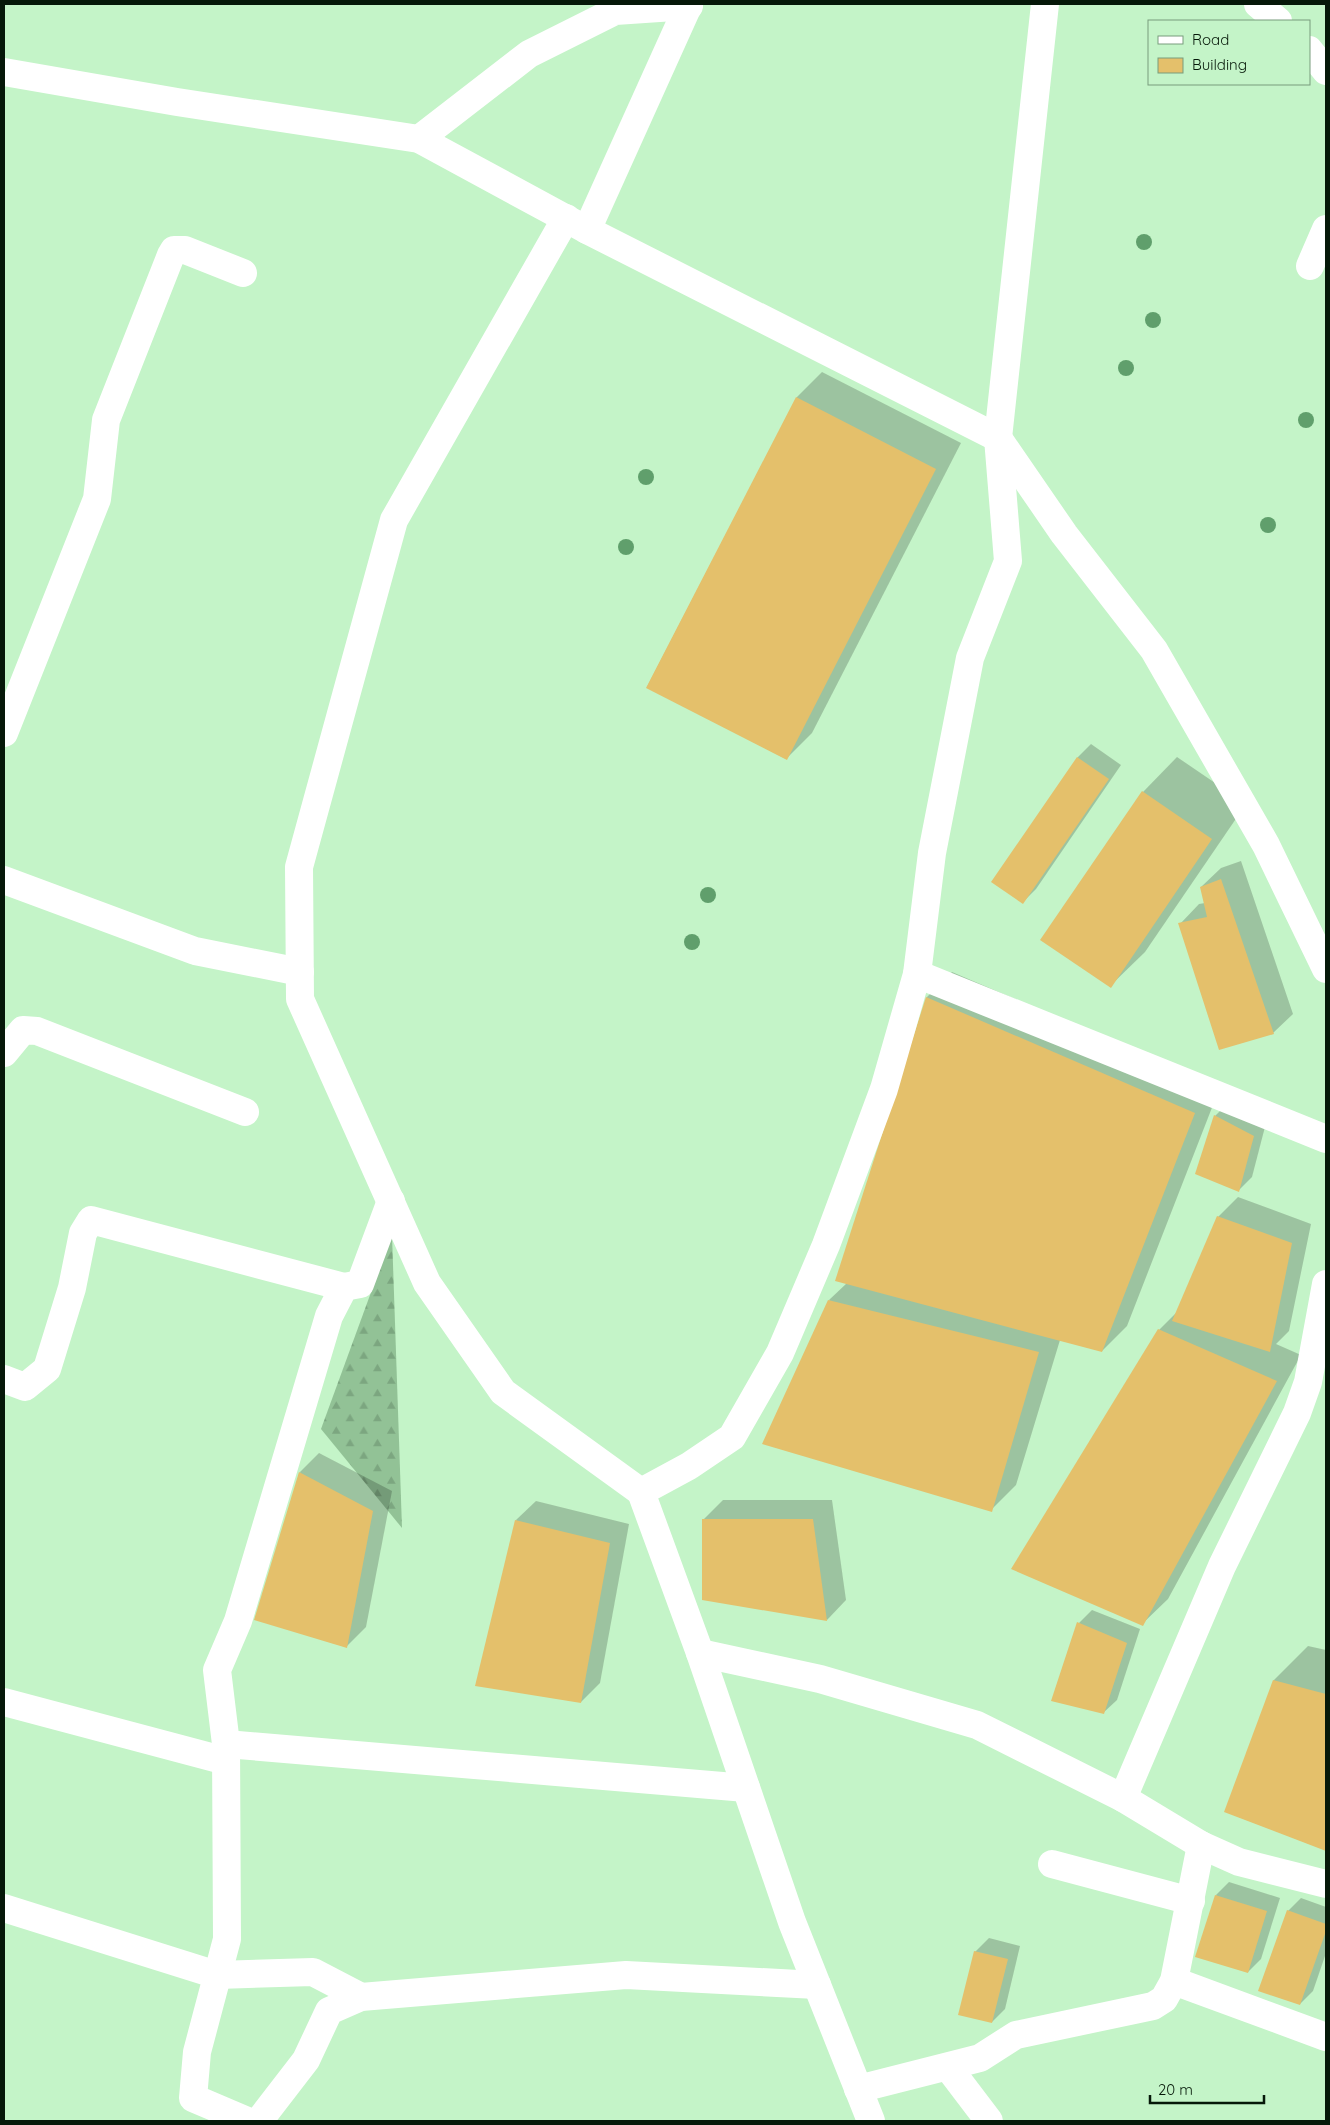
<svg xmlns="http://www.w3.org/2000/svg" width="1330" height="2125" font-family="Quicksand,sans-serif">
<style>
.forest{fill:url(#forest-firs)}
.shadow{fill:#0003}
.building{fill:#e4c06b}
.lines{fill:none;stroke-linecap:round;stroke-linejoin:round}
.street{stroke:#fff;stroke-width:28}
.secondary{stroke:#fff;stroke-width:28}
.tree{fill:#609f6c}
</style>
<defs>
<pattern id="forest-firs" width="22" height="20" patternUnits="userSpaceOnUse" patternTransform="scale(1.25)"><rect width="22" height="20" fill="#92c296"/><path d="M5 1l3.5 6h-7zM16 11l3.5 6h-7z" fill="#7ca680"/></pattern>
</defs>
<rect width="100%" height="100%" fill="#c4f4c8"/>
<polygon class="forest" points="392,1235 402,1528 321,1429"/>
<g class="shadow">
<polygon points="822,372 961,443 812,733 786,759 647,687 797,397"/>
<polygon points="1091,744 1121,765 1036,889 1023,902 993,882 1078,757"/>
<polygon points="1177,757 1246,804 1145,952 1110,986 1143,792"/>
<polygon points="1241,861 1293,1014 1273,1033 1180,924 1199,904 1205,903 1201,887 1221,868"/>
<polygon points="952,972 1220,1087 1127,1326 1102,1351 1060,1340 1016,1485 991,1510 829,1300 847,1283 837,1280 927,997"/>
<polygon points="1228,1103 1266,1123 1252,1177 1239,1190 1215,1116"/>
<polygon points="1238,1197 1311,1224 1289,1331 1276,1344 1301,1355 1168,1599 1142,1624 1159,1330 1177,1312 1218,1217"/>
<polygon points="319,1453 392,1491 366,1627 346,1647 300,1472"/>
<polygon points="723,1500 832,1500 846,1600 827,1620 703,1520"/>
<polygon points="536,1501 629,1524 600,1683 581,1702 516,1520"/>
<polygon points="1092,1610 1140,1629 1117,1700 1103,1713 1079,1623"/>
<polygon points="1308,1646 1326,1650 1326,1850 1226,1812 1274,1680"/>
<polygon points="1229,1882 1280,1898 1261,1959 1248,1972 1216,1895"/>
<polygon points="1301,1898 1326,1907 1326,1953 1313,1991 1300,2004 1288,1911"/>
<polygon points="989,1938 1020,1946 1005,2009 992,2022 975,1952"/>
</g>
<g class="building">
<polygon points="796,397 936,469 787,760 646,688"/>
<polygon points="1077,757 1109,779 1023,904 991,882"/>
<polygon points="1142,791 1212,839 1111,988 1040,940"/>
<polygon points="1221,879 1274,1034 1219,1050 1178,923 1207,917 1200,887"/>
<polygon points="926,997 1195,1113 1102,1352 835,1281"/>
<polygon points="1214,1115 1254,1136 1239,1192 1195,1174"/>
<polygon points="1217,1216 1292,1243 1270,1352 1172,1321"/>
<polygon points="828,1300 1039,1352 992,1512 762,1444"/>
<polygon points="1158,1329 1277,1381 1143,1626 1011,1569"/>
<polygon points="299,1472 373,1511 347,1648 254,1620"/>
<polygon points="702,1519 813,1519 827,1621 702,1600"/>
<polygon points="515,1520 610,1543 581,1703 475,1686"/>
<polygon points="1077,1622 1127,1643 1104,1714 1051,1701"/>
<polygon points="1273,1680 1326,1694 1326,1851 1224,1812"/>
<polygon points="1215,1895 1267,1911 1248,1973 1195,1957"/>
<polygon points="1287,1910 1326,1924 1326,1931 1300,2005 1258,1991"/>
<polygon points="974,1951 1008,1959 992,2023 958,2015"/>
</g>
<g class="lines">
<g class="street">
<polyline points="1258,4 1278,21"/>
<polyline points="1309,50 1326,71"/>
<polyline points="419,139 529,54 615,11 689,6"/>
<polyline points="566,218 394,520 299,867 300,999 427,1283 503,1392 641,1492"/>
<polyline points="587,230 689,4"/>
<polyline points="1310,266 1326,229"/>
<polyline points="4,733 97,499 106,420 171,255 174,250 185,250 243,273"/>
<polyline points="4,880 195,951 300,972"/>
<polyline points="917,974 1326,1139"/>
<polyline points="4,1053 23,1030 37,1031 245,1112"/>
<polyline points="4,1379 25,1387 47,1369 72,1288 83,1233 91,1220 344,1287"/>
<polyline points="700,1653 820,1679 977,1725 1123,1798 1201,1845 1239,1862 1326,1884"/>
<polyline points="4,1702 226,1761"/>
<polyline points="226,1744 217,1670 238,1621 329,1316 344,1287 360,1284 391,1201"/>
<polyline points="1123,1798 1222,1566 1297,1413 1308,1382 1326,1284"/>
<polyline points="1052,1864 1191,1901"/>
<polyline points="4,1908 217,1975 313,1972 361,1997"/>
<polyline points="1174,1981 1326,2037"/>
<polyline points="948,2067 989,2121"/>
<polyline points="858,2089 980,2058 1016,2035 1153,2006 1164,1999 1174,1981 1201,1845"/>
<polyline points="247,2121 193,2098 197,2052 227,1939 226,1744 746,1788"/>
<polyline points="259,2121 306,2060 329,2011 361,1997 626,1975 817,1985"/>
</g>
<g class="secondary">
<polyline points="4,72 177,102 419,139 587,230 998,438 1064,534 1154,650 1266,845 1326,969"/>
<polyline points="871,2121 792,1922 700,1653 641,1492 689,1466 732,1437 780,1353 826,1245 884,1089 917,974 932,853 970,658 1008,561 998,438 1045,4"/>
</g>
</g>
<g class="tree">
<circle cx="1144" cy="242" r="8"/>
<circle cx="1153" cy="320" r="8"/>
<circle cx="1126" cy="368" r="8"/>
<circle cx="1306" cy="420" r="8"/>
<circle cx="646" cy="477" r="8"/>
<circle cx="1268" cy="525" r="8"/>
<circle cx="626" cy="547" r="8"/>
<circle cx="708" cy="895" r="8"/>
<circle cx="692" cy="942" r="8"/>
</g>
<rect width="1330" height="2125" fill="none" stroke="#061809" stroke-width="10"/>
<rect x="1148" y="20" width="162" height="65" fill="#c4f4c8" stroke="#789c7c"/>
<rect x="1158" y="36" width="25" height="8" fill="#ffffff" stroke="#789c7c"/>
<text x="1192" y="45" font-size="15" fill="#061809">Road</text>
<rect x="1158" y="58" width="25" height="15" fill="#e4c06b" stroke="#789c7c"/>
<text x="1192" y="70" font-size="15" fill="#061809">Building</text>
<path d="M1150 2095v8h114v-8" fill="none" stroke="#061809" stroke-width="2.5"/>
<text x="1158" y="2095" font-size="15" fill="#061809" stroke="#c4f4c8" stroke-width="4" paint-order="stroke">20 m</text>
</svg>
